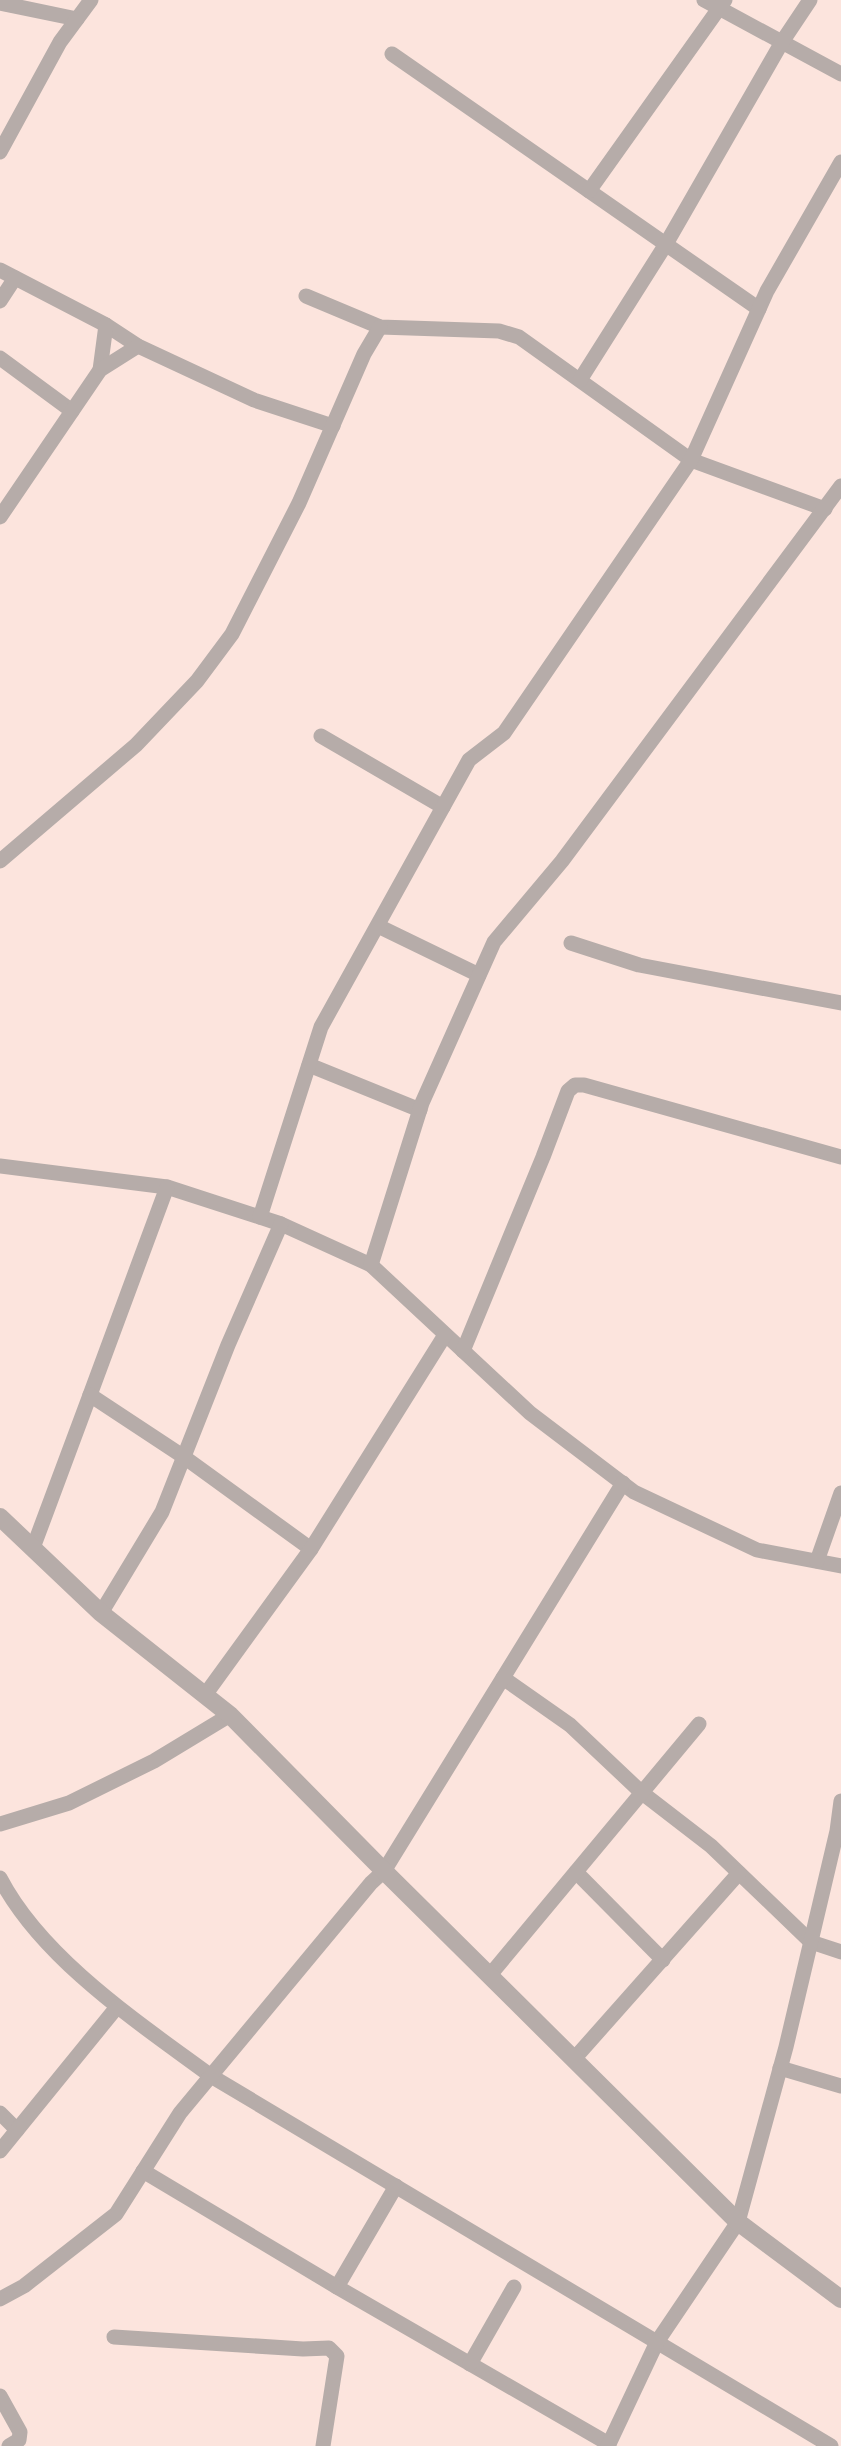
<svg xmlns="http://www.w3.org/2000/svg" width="841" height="2446" font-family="Poppins,sans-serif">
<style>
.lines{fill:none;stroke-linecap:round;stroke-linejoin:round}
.minor{stroke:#b6aca9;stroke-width:15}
.tertiary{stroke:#b6aca9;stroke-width:18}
</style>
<rect width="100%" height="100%" fill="#fce4dd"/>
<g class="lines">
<g class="minor">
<polyline points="704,0 841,74"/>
<polyline points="0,3 77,19"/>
<polyline points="392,54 759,309"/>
<polyline points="0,152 60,42 91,0"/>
<polyline points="589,191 725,0"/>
<polyline points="0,270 106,325 138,346 254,400 333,426"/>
<polyline points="306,296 380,327 499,331 519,337 691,460 825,509"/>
<polyline points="0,301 15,278"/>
<polyline points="0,358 72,411"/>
<polyline points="100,370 106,325"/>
<polyline points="580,380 666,244 782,42 810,0"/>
<polyline points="0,517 100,370 138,346"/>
<polyline points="321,736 443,807"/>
<polyline points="0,861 136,745 197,681 232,634 299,503 364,354 380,327"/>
<polyline points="378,926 479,975"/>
<polyline points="571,943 639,965 841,1003"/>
<polyline points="309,1065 420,1110"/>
<polyline points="0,1166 167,1187 281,1224 371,1265 530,1413 634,1492 757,1550 841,1566"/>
<polyline points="260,1217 321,1027 469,760 504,733 691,460 767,291 841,162"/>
<polyline points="371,1265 422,1103 494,942 562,861 841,486"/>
<polyline points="463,1351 543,1157 568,1091 575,1085 584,1085 841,1157"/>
<polyline points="90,1395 167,1187"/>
<polyline points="33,1548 90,1395 184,1457 311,1549"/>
<polyline points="817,1561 841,1493"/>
<polyline points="101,1613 162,1512 228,1345 281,1224"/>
<polyline points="503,1678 570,1725 641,1792 711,1846 811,1942 841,1952"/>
<polyline points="205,1695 311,1549 445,1335"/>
<polyline points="0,1824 69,1803 154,1761 230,1715"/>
<polyline points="576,1872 663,1960"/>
<path d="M0,1878C42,1959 139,2023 211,2076L831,2446"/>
<polyline points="490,1975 699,1724"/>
<polyline points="574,2059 739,1873"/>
<polyline points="780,2068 841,2086"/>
<polyline points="0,2113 17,2130"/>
<polyline points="0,2151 117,2007"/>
<polyline points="143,2171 337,2287 609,2444"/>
<polyline points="337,2287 396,2186"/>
<polyline points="0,2299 24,2286 116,2214 180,2113 371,1883 384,1871 623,1483"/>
<polyline points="114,2337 303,2349 329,2348 337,2356 323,2446"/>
<polyline points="470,2364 514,2287"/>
<polyline points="0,2396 20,2432 19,2440 9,2446"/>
<polyline points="608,2446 657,2342 738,2222 786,2047 837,1831 841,1801"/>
</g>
<polyline class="tertiary" points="0,1517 101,1613 230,1715 384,1871 738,2222 841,2299"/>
</g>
</svg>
